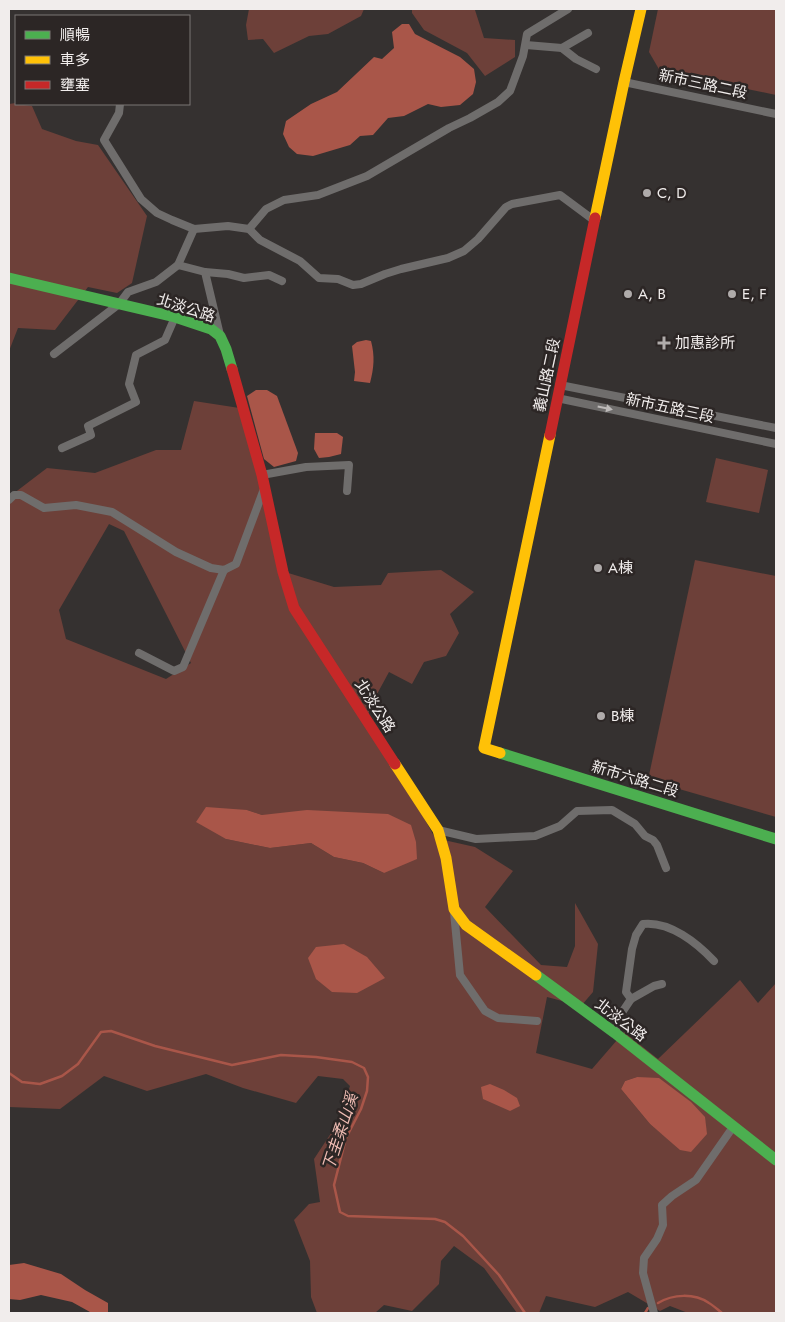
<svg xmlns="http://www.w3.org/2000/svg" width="785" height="1322" font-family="Jost,'Noto Sans TC',sans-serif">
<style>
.green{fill:#6d4039;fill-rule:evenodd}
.water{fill:#a95649}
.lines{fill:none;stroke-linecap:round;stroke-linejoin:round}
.stream{stroke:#a95649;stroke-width:2.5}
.street{stroke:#6f6d6c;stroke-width:8}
.fast{stroke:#4caf50;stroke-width:11}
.slow{stroke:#ffc107;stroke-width:11}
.jam{stroke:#c62828;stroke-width:11}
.oneway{fill:#bdbab9}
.poi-dot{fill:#afabaa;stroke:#2c2625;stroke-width:2}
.labels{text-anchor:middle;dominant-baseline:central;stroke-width:5;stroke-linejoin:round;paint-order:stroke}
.street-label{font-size:15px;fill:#f1edec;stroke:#2c2625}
.poi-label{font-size:15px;fill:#f1edec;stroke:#2c2625;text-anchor:start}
.water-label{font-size:16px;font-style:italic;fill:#efbcb3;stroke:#2c2625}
</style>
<rect width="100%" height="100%" fill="#353130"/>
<g class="green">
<polygon points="249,9 364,9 361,16 328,34 309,36 274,53 263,39 248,40 246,25"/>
<polygon points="412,9 475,10 484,38 515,40 515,57 485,76 467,53 424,30 412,13"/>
<polygon points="658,9 776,9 776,95 660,71 649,52"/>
<polygon points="16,103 16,104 32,106 42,129 76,141 98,145 147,216 132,283 117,293 88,287 55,330 18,328 9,351 9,104"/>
<path d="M194,401L246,409L285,572L334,587L381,585L388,573L441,570L474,592L450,614L459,633L446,656L424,662L412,684L389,672L370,707L366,726L414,800L435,838L475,847L513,871L485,907L541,965L567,967L575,946V903L598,944L593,992L581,1006L547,997L536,1053L592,1069L624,1032L658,1059L740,980L758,1003L776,983V1313H688L670,1306L660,1311L628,1292L595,1307L546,1296L539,1313H517L484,1268L454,1246L441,1261L439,1284L412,1311L384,1305L375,1313H317L311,1297L310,1261L294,1220L309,1204L320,1202L314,1159L339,1121L350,1086L343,1079L318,1076L296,1103L243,1088L206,1074L147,1091L104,1076L60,1109L9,1107V497L47,468L95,473L156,450H181ZM109,524L124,531L191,663L166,679L66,639L59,610ZM247,810L262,815L388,814L384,873L363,863L334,857L311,843L270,848L226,839ZM637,1077L662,1134L650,1124L621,1089L625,1081Z"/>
<polygon points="716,458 768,470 759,513 706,502"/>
<polygon points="695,560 776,576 776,817 648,780"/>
</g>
<g class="water">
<polygon points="402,24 409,24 415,34 460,57 474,69 476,82 473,94 460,105 441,107 428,104 404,116 388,118 373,135 360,136 350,145 313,156 297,154 289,147 283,134 286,121 311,104 337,92 374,57 382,59 394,48 392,32"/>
<path d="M366,340L371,341C375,356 374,368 370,383L354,381L355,372L352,346L357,342Z"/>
<polygon points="256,390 267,390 277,396 298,453 296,461 274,467 264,459 247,396"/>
<polygon points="315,433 337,433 343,437 341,454 329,457 319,458 314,449"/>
<polygon points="206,807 247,810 262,815 307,810 388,814 411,825 416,842 417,859 384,873 363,863 334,857 311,843 270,848 226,839 196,822"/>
<polygon points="344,944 367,957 385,978 357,993 332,992 316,979 308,958 316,947"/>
<polygon points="637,1077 659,1078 691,1102 705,1117 707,1134 691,1152 680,1150 650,1124 621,1089 625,1081"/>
<polygon points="490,1084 504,1090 517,1098 520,1106 510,1111 483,1099 481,1087"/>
<polygon points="24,1263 61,1274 85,1290 108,1303 108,1313 90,1312 72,1302 41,1295 20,1300 9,1299 9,1265"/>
</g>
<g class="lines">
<g class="stream">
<polyline points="9,1073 22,1082 40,1084 62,1076 78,1064 101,1032 111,1031 155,1046 232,1065 281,1055 316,1057 352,1062 364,1068 368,1077 367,1091 361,1109 346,1138 334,1185 340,1212 348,1216 435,1219 445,1222 463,1236 499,1275 525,1313"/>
<path d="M658,1303C673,1294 694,1293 709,1303C714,1306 718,1310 722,1313"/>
<polyline points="645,1313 648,1308"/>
</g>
<g class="street">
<polyline points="526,45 562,48 576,59 596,69"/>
<polyline points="562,48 588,33"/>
<polyline points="624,82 776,114"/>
<polyline points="120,104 119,113 104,140 141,199 157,213 172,220 194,229 228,226 249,229 260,240 300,261 319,278 338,279 353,285 361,284 385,274 401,269 448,258 464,251 478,239 506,207 512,204 560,195 595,221"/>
<polyline points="249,229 266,209 284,200 318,195 367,176 449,128 470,118 498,102 510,91 523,56 527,34 568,9"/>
<polyline points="178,265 194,229"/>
<polyline points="205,272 228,274 244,278 269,275 282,281"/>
<polyline points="54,354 119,304 128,292 156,282 178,265 205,272 220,335"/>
<polyline points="560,385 776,428"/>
<polyline points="557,398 776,444"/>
<polyline points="62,448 91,435 88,426 136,402 129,384 136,355 165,340 175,317"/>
<polyline points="262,475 306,467 349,465 347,491"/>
<polyline points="9,500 14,495 21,495 44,508 76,505 112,512 176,552 211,568 224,570 236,564 264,489"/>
<polyline points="139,653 174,671 183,667 224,570"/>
<polyline points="438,830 476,839 535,836 560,826 577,811 612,810 635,824 645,836 653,840 657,845 666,868"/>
<polyline points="454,912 460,975 485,1011 498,1018 537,1021"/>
<polyline points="631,999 654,986 662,984"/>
<path d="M615,1033L619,1017L631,999L626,992L632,949L636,935L643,924C670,921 697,943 714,961"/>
<polyline points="654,1313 643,1273 644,1258 657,1239 663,1225 662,1205 672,1196 696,1180 733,1127"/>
</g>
<g class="fast">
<polyline points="9,278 175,317 211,329 220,336 226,349 232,369"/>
<polyline points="500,753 776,839"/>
<polyline points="536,975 615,1033 776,1160"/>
</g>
<g class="slow">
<polyline points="595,218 624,82 641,9"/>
<polyline points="500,753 484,748 550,435"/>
<polyline points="395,764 438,830 446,858 454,909 466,925 536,975"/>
</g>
<g class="jam">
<polyline points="232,369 262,475 283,572 294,608 395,764"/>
<polyline points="550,435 595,218"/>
</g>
</g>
<defs><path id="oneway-solid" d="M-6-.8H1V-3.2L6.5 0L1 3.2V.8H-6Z" transform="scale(1.25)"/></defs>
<use class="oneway" href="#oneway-solid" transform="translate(605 408) rotate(12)"/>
<g class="poi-dot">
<circle cx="647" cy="193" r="5"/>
<circle cx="628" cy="294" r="5"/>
<circle cx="732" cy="294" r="5"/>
<path d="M661.5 335.5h5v5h5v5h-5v5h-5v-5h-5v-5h5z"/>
<circle cx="598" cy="568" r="5"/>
<circle cx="601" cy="716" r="5"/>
</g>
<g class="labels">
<g class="street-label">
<text transform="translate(703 84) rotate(12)">新市三路二段</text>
<text transform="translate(186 308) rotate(18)">北淡公路</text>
<text transform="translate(547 375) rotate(-78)">義山路二段</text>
<text transform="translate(670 408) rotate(12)">新市五路三段</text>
<text transform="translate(375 706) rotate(57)">北淡公路</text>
<text transform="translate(635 779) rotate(17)">新市六路二段</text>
<text transform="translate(621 1020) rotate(37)">北淡公路</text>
</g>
<g class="poi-label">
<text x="657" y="193">C, D</text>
<text x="638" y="294">A, B</text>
<text x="742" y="294">E, F</text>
<text x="675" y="343">加惠診所</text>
<text x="608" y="568">A棟</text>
<text x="611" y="716">B棟</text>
</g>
<g class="water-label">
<text transform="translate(340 1132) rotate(-72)">下圭柔山溪</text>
</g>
</g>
<rect width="785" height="1322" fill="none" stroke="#f1edec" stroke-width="20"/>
<rect x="15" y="15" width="175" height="90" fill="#2c2625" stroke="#7b7675"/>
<rect x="25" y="31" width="25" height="8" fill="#4caf50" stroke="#7b7675"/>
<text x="60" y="40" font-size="15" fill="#f1edec">順暢</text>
<rect x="25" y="56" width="25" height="8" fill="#ffc107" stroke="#7b7675"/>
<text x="60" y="65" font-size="15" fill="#f1edec">車多</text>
<rect x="25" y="81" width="25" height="8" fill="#c62828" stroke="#7b7675"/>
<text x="60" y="90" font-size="15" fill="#f1edec">壅塞</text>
</svg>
